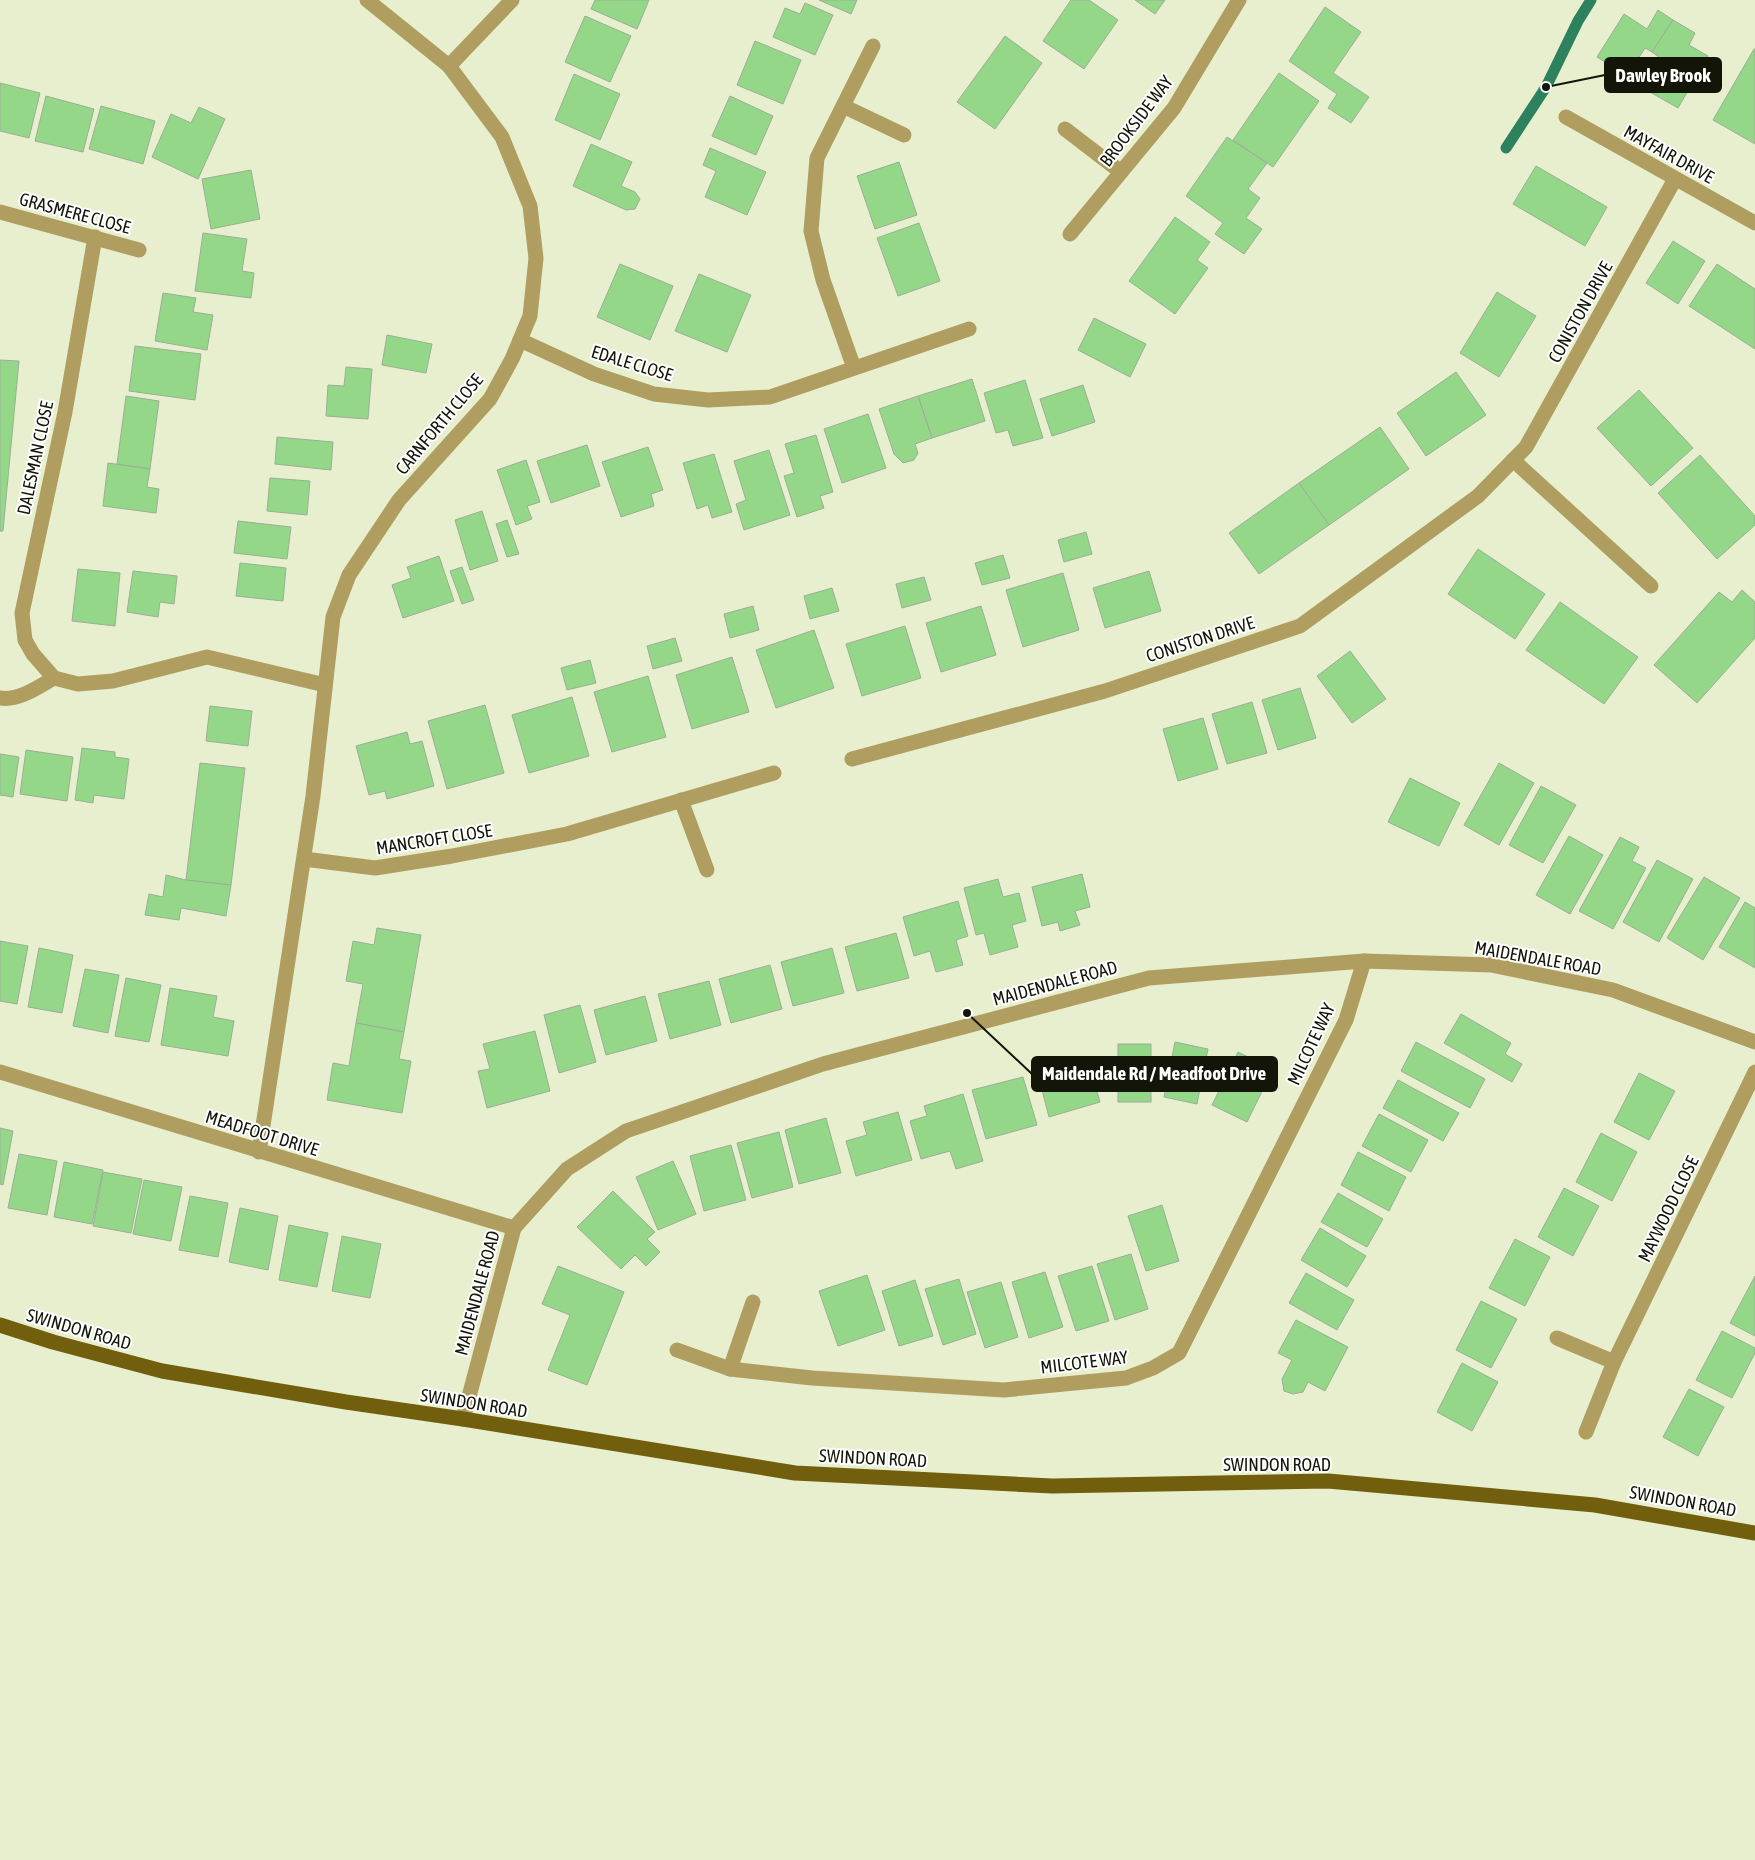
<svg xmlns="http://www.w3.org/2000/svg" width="1755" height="1860" font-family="'Asap Condensed',sans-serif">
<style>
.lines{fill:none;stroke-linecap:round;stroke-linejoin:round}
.stream{stroke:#2d825d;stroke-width:11}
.building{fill:#95d788;stroke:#9aaf95}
.minor{stroke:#af9e60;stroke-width:15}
.major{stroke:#715f0d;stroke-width:15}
.labels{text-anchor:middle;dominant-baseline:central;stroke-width:4;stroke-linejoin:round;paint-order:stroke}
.street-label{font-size:18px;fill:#131509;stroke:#fff}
.leader{fill:none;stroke:#131509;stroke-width:2}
.callout-dot{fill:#131509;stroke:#fff;stroke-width:2}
.callout{fill:#131509;stroke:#131509;stroke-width:2}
.callout-label{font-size:19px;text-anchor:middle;font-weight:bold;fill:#fff}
</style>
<rect width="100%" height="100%" fill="#e7efce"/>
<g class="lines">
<polyline class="stream" points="1506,148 1546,87 1578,21 1591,0"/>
</g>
<g class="building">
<polygon points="595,0 649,0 637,29 591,9"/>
<polygon points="819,0 857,0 851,14"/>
<polygon points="1071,0 1089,0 1118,20 1084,69 1043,41"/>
<polygon points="1135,0 1165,0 1155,14"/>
<polygon points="805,3 833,15 815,55 773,37 785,8 800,14"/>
<polygon points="1325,7 1361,32 1333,73 1369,97 1351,123 1328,108 1337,94 1289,61"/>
<polygon points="1658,10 1673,20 1652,52 1645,48 1627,76 1597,57 1624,14 1647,29"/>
<polygon points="585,16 631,36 610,82 565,62"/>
<polygon points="1673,20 1695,33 1689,45 1708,56 1678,108 1641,87 1659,57 1652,52"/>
<polygon points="1005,36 1042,63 995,129 957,102"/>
<polygon points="755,41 801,60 783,104 737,85"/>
<polygon points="1754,49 1755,49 1755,144 1713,120"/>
<polygon points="1279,73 1319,101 1273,167 1233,140"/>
<polygon points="574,74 620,94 600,140 555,120"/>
<polygon points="0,83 40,93 29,138 0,131"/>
<polygon points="46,96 94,109 83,152 35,141"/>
<polygon points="730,96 773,116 756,155 712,136"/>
<polygon points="101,106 155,121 143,164 89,149"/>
<polygon points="199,107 225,119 198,179 152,157 171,114 191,123"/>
<polygon points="1227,137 1267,163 1248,189 1260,198 1246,218 1262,229 1244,254 1215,234 1223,223 1186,196"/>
<polygon points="591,144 632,162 621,186 635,192 640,199 635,209 626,210 573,186"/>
<polygon points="710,148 766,172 747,215 705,197 716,171 703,165"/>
<polygon points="899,162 917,215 875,229 857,176"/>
<polygon points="1536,166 1607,207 1585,246 1513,204"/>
<polygon points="251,170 260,219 211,229 202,179"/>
<polygon points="1175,217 1210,242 1197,260 1208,268 1175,314 1129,281"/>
<polygon points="919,223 940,281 898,296 877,238"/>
<polygon points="203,233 247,239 242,271 254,273 251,298 195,291"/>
<polygon points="1673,241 1705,261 1678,304 1646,283"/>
<polygon points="620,264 673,286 650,340 597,317"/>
<polygon points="1717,264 1755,289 1755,349 1689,306"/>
<polygon points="699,274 751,295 727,352 675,331"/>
<polygon points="1497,292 1536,316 1499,377 1460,353"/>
<polygon points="163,293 196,298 193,312 213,315 207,350 155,341"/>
<polygon points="1094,318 1146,344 1130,377 1078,350"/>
<polygon points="387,335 432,344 426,373 382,365"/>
<polygon points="135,346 201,354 195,400 129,391"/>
<polygon points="0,360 19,361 3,531 0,531"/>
<polygon points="346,367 372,369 368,419 326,416 328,385 344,386"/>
<polygon points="1456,372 1486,415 1426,456 1397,413"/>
<polygon points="972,379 985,421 932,438 918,396"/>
<polygon points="1025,380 1043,438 1013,446 1008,430 996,433 984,393"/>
<polygon points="1083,385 1095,422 1052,436 1040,399"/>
<polygon points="1639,390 1693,448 1651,486 1597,428"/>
<polygon points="126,396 159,401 150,469 117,464"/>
<polygon points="918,396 932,438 915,444 918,453 914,460 903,463 894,454 879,409"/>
<polygon points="868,414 886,468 842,483 824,429"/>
<polygon points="1380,427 1409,469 1329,525 1299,483"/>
<polygon points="816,435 833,492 820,496 824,508 797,517 784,476 794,473 785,444"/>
<polygon points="277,437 333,442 331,470 275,464"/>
<polygon points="587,445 600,486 551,503 537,461"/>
<polygon points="648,447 663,490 651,494 654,506 621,517 602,462"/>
<polygon points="769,450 790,515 744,530 736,504 746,500 734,461"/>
<polygon points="714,454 732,512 712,518 708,505 697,509 683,463"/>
<polygon points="1700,455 1755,516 1755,525 1717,559 1658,493"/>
<polygon points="526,460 540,502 527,506 532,519 516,525 497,470"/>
<polygon points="108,463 150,469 147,487 159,489 156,513 103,506"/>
<polygon points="270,478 310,481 307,515 267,511"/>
<polygon points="1299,483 1329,525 1259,574 1229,533"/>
<polygon points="482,511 498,561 470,570 455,520"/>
<polygon points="507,520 519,554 507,557 496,524"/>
<polygon points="238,521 291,527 287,559 234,553"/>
<polygon points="1086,532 1092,554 1064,562 1058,540"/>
<polygon points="1478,549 1545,594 1515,639 1448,594"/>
<polygon points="1003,555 1010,578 982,585 975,563"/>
<polygon points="439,556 454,601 403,618 392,585 411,578 407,567"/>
<polygon points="240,563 286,568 283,601 236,596"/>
<polygon points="462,567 474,600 462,604 450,571"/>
<polygon points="78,569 120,573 115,626 72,621"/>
<polygon points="133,571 177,576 174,604 160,602 158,617 127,612"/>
<polygon points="1149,571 1161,611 1105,628 1093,588"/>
<polygon points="1063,573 1079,630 1023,647 1006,590"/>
<polygon points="924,577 931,600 902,608 896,584"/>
<polygon points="832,588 839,611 810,619 804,596"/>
<polygon points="1742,590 1755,602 1755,638 1697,703 1654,665 1719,592 1732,602"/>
<polygon points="1560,602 1638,657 1604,704 1526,650"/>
<polygon points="753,606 759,630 730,638 724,614"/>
<polygon points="981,606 996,655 941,672 926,623"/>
<polygon points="905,626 921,678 862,696 846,644"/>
<polygon points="814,630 834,688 776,708 756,650"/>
<polygon points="675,638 682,661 653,669 647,646"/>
<polygon points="1350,651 1386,699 1352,723 1317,676"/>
<polygon points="732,657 749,712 692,729 676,675"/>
<polygon points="590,660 596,683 567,690 561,668"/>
<polygon points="648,676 666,737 612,752 594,692"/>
<polygon points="1300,688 1316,738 1278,750 1262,700"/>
<polygon points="572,697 589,756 529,773 512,715"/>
<polygon points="1252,702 1267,753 1227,764 1212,714"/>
<polygon points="485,705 504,773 447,789 428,721"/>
<polygon points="210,706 252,711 248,746 206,741"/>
<polygon points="1203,718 1218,769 1178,781 1163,729"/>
<polygon points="407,732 410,744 422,741 434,786 387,799 385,791 369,795 356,746"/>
<polygon points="82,748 115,752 115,757 129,759 124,799 94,795 93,803 75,800"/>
<polygon points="26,750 73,757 67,801 20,794"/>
<polygon points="0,754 19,757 13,797 0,795"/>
<polygon points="200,763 245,768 231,885 186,880"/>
<polygon points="1499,763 1534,783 1499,845 1464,825"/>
<polygon points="1410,778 1460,803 1439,846 1388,822"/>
<polygon points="1541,786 1576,805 1543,863 1509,845"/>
<polygon points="1569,836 1603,855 1570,914 1536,895"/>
<polygon points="1620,837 1639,847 1632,861 1646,868 1613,929 1579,911"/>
<polygon points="1657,860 1693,879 1659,942 1623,922"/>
<polygon points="1082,874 1090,907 1075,911 1080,925 1060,931 1058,922 1042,926 1032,887"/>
<polygon points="166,875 186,880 231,885 226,916 181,908 179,920 145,915 149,894 163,897"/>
<polygon points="1704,877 1740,898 1703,960 1667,938"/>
<polygon points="998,879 1003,897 1019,893 1026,921 1012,925 1018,947 990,955 984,933 976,935 964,888"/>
<polygon points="958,901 968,936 956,940 963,965 936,972 930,951 914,956 903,917"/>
<polygon points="1745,902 1755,908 1755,968 1719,947"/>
<polygon points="377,928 421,935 404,1032 356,1023 363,984 346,981 353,941 374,945"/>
<polygon points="896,933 909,978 857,991 845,947"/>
<polygon points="0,941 28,946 17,1004 0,1001"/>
<polygon points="39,948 73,955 62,1013 28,1007"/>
<polygon points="832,948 844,993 793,1006 781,962"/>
<polygon points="770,965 782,1009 731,1023 719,979"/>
<polygon points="85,969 119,975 108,1033 73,1026"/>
<polygon points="126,978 161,985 149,1042 115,1036"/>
<polygon points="709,981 721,1025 670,1039 658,994"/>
<polygon points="170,988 217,996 213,1017 234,1021 228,1056 161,1045"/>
<polygon points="645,996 657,1041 606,1055 594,1010"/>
<polygon points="580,1005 596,1062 559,1073 544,1015"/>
<polygon points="1461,1014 1511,1043 1505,1054 1522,1064 1512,1082 1444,1043"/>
<polygon points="356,1023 404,1032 399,1059 411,1061 402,1113 327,1100 333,1063 349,1066"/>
<polygon points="535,1031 550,1091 487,1108 478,1071 490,1069 483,1044"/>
<polygon points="1175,1042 1208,1049 1197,1104 1164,1097"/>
<polygon points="1416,1042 1485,1079 1470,1108 1401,1071"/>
<rect x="1118" y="1044" width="33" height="58"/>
<polygon points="1238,1052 1273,1069 1247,1122 1212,1105"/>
<polygon points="1087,1057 1100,1102 1049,1117 1037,1071"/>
<polygon points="1639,1073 1675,1091 1649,1140 1614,1122"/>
<polygon points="1023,1077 1037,1125 986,1139 972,1090"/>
<polygon points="1398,1080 1459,1113 1443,1141 1383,1108"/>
<polygon points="963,1094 983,1161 956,1169 950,1151 921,1159 910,1121 927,1116 924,1106"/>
<polygon points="898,1112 912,1160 856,1176 846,1141 867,1135 863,1122"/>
<polygon points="1379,1114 1428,1140 1411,1172 1362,1146"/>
<polygon points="826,1118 841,1173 799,1184 785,1130"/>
<polygon points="0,1128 13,1131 3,1185 0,1184"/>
<polygon points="779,1132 793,1187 752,1198 737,1143"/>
<polygon points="1601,1133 1637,1152 1612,1201 1576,1182"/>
<polygon points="731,1145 746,1200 704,1211 690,1156"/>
<polygon points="1358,1152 1406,1177 1389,1211 1341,1185"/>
<polygon points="19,1154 57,1161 47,1215 8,1208"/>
<polygon points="673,1161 696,1214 658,1230 636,1177"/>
<polygon points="64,1162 103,1170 92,1224 54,1217"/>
<polygon points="103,1172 142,1179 131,1233 93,1226"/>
<polygon points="144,1180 182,1187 171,1241 133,1234"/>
<polygon points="1564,1188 1599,1206 1573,1256 1538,1237"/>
<polygon points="613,1191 655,1232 647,1239 660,1252 646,1266 635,1255 621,1269 577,1227"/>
<polygon points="1338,1193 1383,1219 1367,1247 1321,1222"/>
<polygon points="190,1196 228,1203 218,1257 179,1250"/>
<polygon points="1162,1205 1179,1261 1146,1271 1128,1216"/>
<polygon points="240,1208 278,1216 268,1270 229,1262"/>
<polygon points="289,1225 328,1233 317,1287 279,1280"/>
<polygon points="1320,1228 1366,1256 1347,1287 1301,1260"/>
<polygon points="342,1236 381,1244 370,1298 332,1291"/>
<polygon points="1515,1239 1550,1257 1525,1306 1489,1288"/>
<polygon points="1131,1254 1148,1309 1115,1320 1097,1264"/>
<polygon points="558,1266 624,1292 587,1385 548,1370 570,1315 542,1304"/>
<polygon points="1092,1266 1109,1321 1076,1331 1058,1276"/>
<polygon points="1045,1272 1063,1327 1029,1338 1012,1282"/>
<polygon points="1306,1273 1354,1300 1337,1330 1289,1303"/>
<polygon points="867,1275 885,1330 838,1346 819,1291"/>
<polygon points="1755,1276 1755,1336 1730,1323"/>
<polygon points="959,1279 976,1334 943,1345 925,1289"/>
<polygon points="915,1280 933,1336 899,1346 882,1291"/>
<polygon points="1001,1282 1018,1337 985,1348 967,1292"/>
<polygon points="1481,1301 1517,1319 1491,1368 1456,1350"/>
<polygon points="1296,1320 1348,1347 1325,1391 1308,1382 1303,1392 1293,1394 1284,1391 1282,1379 1292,1360 1278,1353"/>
<polygon points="1722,1331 1755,1348 1755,1353 1732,1398 1696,1380"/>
<polygon points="1462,1363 1498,1382 1472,1431 1437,1412"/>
<polygon points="1689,1389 1724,1407 1698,1456 1663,1437"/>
</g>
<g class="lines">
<g class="minor">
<polyline points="449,66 512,0"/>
<polyline points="843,106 904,135"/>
<polyline points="1566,117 1755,223"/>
<polyline points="1065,129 1121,172"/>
<polyline points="0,212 139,250"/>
<polyline points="1070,234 1174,108 1239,0"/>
<polyline points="95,237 65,412 22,613 25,640 33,654 54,678 78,684 113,681 207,657 325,685"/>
<polyline points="520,340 594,374 654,394 708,400 770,397 969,329"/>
<polyline points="854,368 823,280 811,231 817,158 873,46"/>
<polyline points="1513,460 1651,586"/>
<path d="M0,698C19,701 38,687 54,678"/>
<polyline points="852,759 1105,691 1300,626 1478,496 1526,447 1675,179"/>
<polyline points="681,800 707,870"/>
<polyline points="304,859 375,868 452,856 567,834 774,773"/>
<polyline points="0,1072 514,1228"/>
<polyline points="259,1152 313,796 333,617 349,575 399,500 490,399 512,359 530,316 536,258 530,206 502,137 449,66 367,0"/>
<polyline points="1557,1338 1614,1362"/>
<polyline points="677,1350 730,1369 812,1378 1004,1390 1126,1378 1153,1368 1179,1353 1346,1020 1364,961"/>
<polyline points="730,1369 753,1302"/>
<polyline points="463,1419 514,1228 567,1169 626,1131 823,1064 1149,978 1364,961 1491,965 1613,990 1755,1042"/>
<polyline points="1586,1432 1614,1362 1755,1072"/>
</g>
<polyline class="major" points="0,1325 53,1342 162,1371 346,1402 463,1419 795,1473 1052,1486 1328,1481 1595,1505 1755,1533"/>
</g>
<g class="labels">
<g class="street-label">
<text transform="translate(1136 121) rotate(-53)">BROOKSIDE WAY</text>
<text transform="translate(1669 154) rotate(29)">MAYFAIR DRIVE</text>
<text transform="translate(75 213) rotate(15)">GRASMERE CLOSE</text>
<text transform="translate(1580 312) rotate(-61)">CONISTON DRIVE</text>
<text transform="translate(632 363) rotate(17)">EDALE CLOSE</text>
<text transform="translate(439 424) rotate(-50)">CARNFORTH CLOSE</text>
<text transform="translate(35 458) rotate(-78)">DALESMAN CLOSE</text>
<text transform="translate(1200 639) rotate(-18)">CONISTON DRIVE</text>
<text transform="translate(434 839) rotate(-9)">MANCROFT CLOSE</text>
<text transform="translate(1538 958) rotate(10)">MAIDENDALE ROAD</text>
<text transform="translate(1055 983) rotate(-15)">MAIDENDALE ROAD</text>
<text transform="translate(1311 1044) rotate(-65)">MILCOTE WAY</text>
<text transform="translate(262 1133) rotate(17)">MEADFOOT DRIVE</text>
<text transform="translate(1668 1209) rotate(-64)">MAYWOOD CLOSE</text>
<text transform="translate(477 1293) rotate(-75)">MAIDENDALE ROAD</text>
<text transform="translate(79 1329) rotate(16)">SWINDON ROAD</text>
<text transform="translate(1084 1362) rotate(-7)">MILCOTE WAY</text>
<text transform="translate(474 1403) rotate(9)">SWINDON ROAD</text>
<text transform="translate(873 1458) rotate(3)">SWINDON ROAD</text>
<text x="1277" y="1464">SWINDON ROAD</text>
<text transform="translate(1683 1501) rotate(10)">SWINDON ROAD</text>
</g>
</g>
<path class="leader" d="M1546 87L1605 75M967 1013L1032 1074"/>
<g class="callout-dot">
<circle cx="1546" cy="87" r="5"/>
<circle cx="967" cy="1013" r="5"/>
</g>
<g class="callout">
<rect x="1605" y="58" width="116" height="34" rx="5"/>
<rect x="1032" y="1057" width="245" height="34" rx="5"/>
</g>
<g class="callout-label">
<text x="1663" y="82">Dawley Brook</text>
<text x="1154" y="1080">Maidendale Rd / Meadfoot Drive</text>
</g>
</svg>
